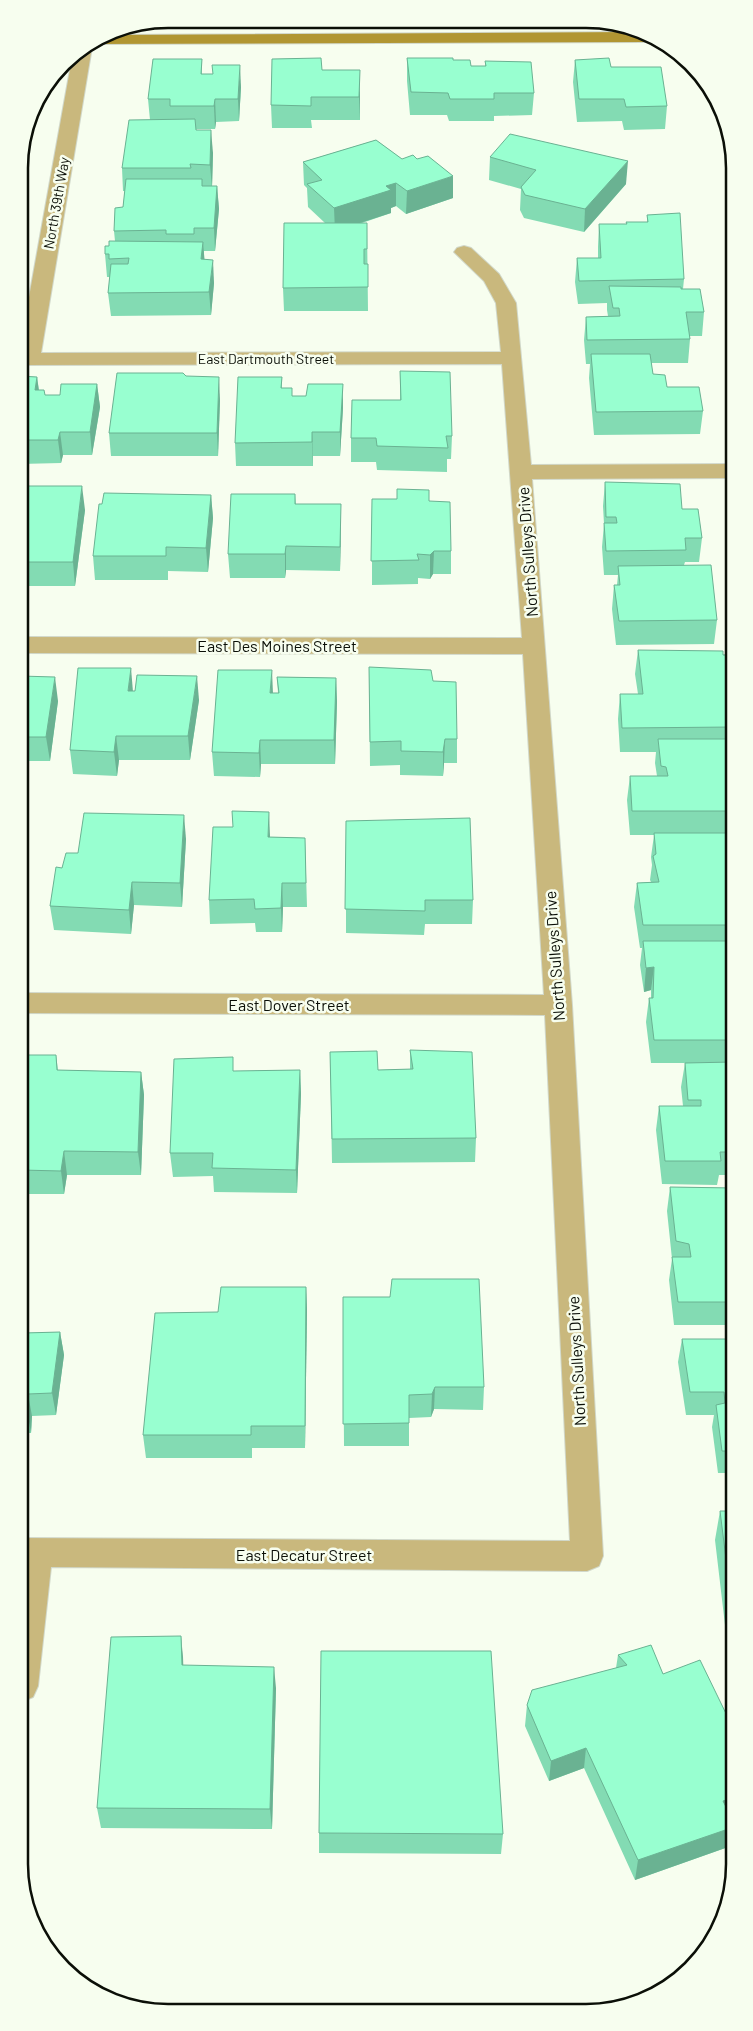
<svg xmlns="http://www.w3.org/2000/svg" width="753" height="2031" font-family="Barlow,sans-serif">
<style>
.lines{fill:none;stroke-linecap:round;stroke-linejoin:round}
.street-casing{stroke:#d1d8ca;stroke-width:2}
.secondary-casing{stroke:#d1d8ca;stroke-width:2}
.street{fill:#c9b87d;fill-rule:evenodd}
.secondary{fill:#b19632;fill-rule:evenodd}
.wall{fill:#83dbb3}
.shaded-wall{fill:#6ab292}
.building{fill:#98ffd0;stroke:#6ab292}
.labels{text-anchor:middle;dominant-baseline:central;stroke-width:5;stroke-linejoin:round;paint-order:stroke}
.far-street-label{font-size:14px;fill:#0b0f07;stroke:#f7feef}
.street-label{font-size:16px;fill:#0b0f07;stroke:#f7feef}
.rim{fill:none;stroke:#0b0f07;stroke-width:2.5}
</style>
<rect width="100%" height="100%" fill="#f7feef"/>
<g class="lines">
<g class="street-casing">
<polygon id="street" points="89,43 92,47 41,353 501,352 496,303 484,281 454,252 457,248 464,246 471,248 499,274 516,303 531,465 732,464 732,478 532,479 572,1005 603,1556 599,1566 587,1571 51,1567 38,1686 33,1697 21,1702 21,1538 570,1541 545,1015 20,1013 20,993 544,995 523,654 20,653 20,637 522,638 502,364 19,365 19,353 73,53"/>
</g>
<g class="secondary-casing">
<polygon id="secondary" points="634,32 651,41 644,42 88,44 103,35"/>
</g>
<use href="#street" class="street"/>
<use href="#secondary" class="secondary"/>
</g>
<g class="wall">
<polygon points="407,58 453,60 471,66 485,66 485,61 534,93 532,115 494,116 494,121 449,121 447,115 410,115 407,81"/>
<polygon points="202,59 202,74 241,87 239,121 216,122 215,129 196,129 213,153 212,186 217,186 219,209 215,251 204,251 204,259 214,283 211,315 111,316 108,293 110,277 107,277 105,254 109,246 115,241 114,231 123,207 125,191 123,191 122,168 150,120 148,99"/>
<polygon points="575,60 611,67 667,106 665,129 624,130 622,121 577,122 573,82"/>
<polygon points="322,70 360,92 360,120 311,120 312,128 272,128 271,105"/>
<polygon points="376,140 453,198 406,214 396,206 391,208 391,213 362,223 367,223 368,311 284,311 283,288 325,223 308,207 307,188 304,185 303,162"/>
<polygon points="490,157 626,184 584,232 524,218 520,210 521,189 489,180"/>
<polygon points="647,215 684,279 683,289 704,312 702,336 690,336 690,339 688,363 651,363 653,374 667,387 703,411 700,434 594,435 589,378 590,364 586,364 584,340 586,317 608,316 607,310 607,303 578,304 575,282 577,258 598,258 598,247 599,224 626,224 626,222 647,222"/>
<polygon points="400,371 452,436 451,459 447,459 447,472 377,470 376,462 351,462 351,438 400,400"/>
<polygon points="19,376 37,377 39,390 45,395 60,395 97,384 100,407 92,455 63,455 61,463 20,464"/>
<polygon points="282,377 282,388 292,396 343,408 340,456 313,456 313,466 236,466 235,443"/>
<polygon points="220,400 218,456 111,456 109,433"/>
<polygon points="605,482 682,509 702,538 699,562 685,562 684,565 717,620 714,644 616,645 612,609 614,585 617,585 618,575 604,575 602,547 604,524 603,506"/>
<polygon points="20,486 85,510 75,586 27,586 25,568 20,568"/>
<polygon points="295,494 296,504 341,528 340,571 286,570 285,578 230,578 228,554"/>
<polygon points="211,495 213,518 208,572 168,571 168,580 95,580 93,556"/>
<polygon points="372,499 429,501 451,551 451,574 433,574 430,579 418,578 418,584 372,585"/>
<polygon points="638,650 732,655 733,1175 719,1175 717,1185 662,1184 656,1130 659,1106 683,1106 681,1087 685,1063 651,1063 646,1022 649,998 651,998 651,990 644,992 640,965 642,948 640,948 634,907 637,883 651,882 650,880 652,865 651,857 654,835 630,835 627,800 630,776 657,776 655,763 656,752 620,752 618,719 620,694 638,694 635,674"/>
<polygon points="369,667 433,681 457,739 457,763 444,763 443,776 400,775 400,765 370,766"/>
<polygon points="20,670 21,676 58,701 50,761 20,761"/>
<polygon points="277,677 336,678 337,702 335,764 261,764 260,777 214,776 212,752 273,693 278,693"/>
<polygon points="133,691 199,700 190,760 119,760 117,776 73,774 70,750"/>
<polygon points="346,821 473,900 472,924 425,924 424,935 346,933"/>
<polygon points="270,837 305,838 307,907 283,907 282,932 256,932 255,923 210,924 209,900"/>
<polygon points="186,839 182,907 134,905 131,934 54,930 50,906 62,868 78,853"/>
<polygon points="410,1050 476,1138 475,1162 332,1163 330,1052 378,1070 410,1069"/>
<polygon points="20,1055 56,1055 58,1070 141,1072 144,1095 141,1175 67,1175 64,1194 21,1194"/>
<polygon points="233,1057 233,1071 300,1070 301,1094 297,1193 214,1192 213,1176 173,1177 170,1153"/>
<polygon points="670,1187 733,1188 733,1325 674,1325 669,1280 672,1259 667,1211"/>
<polygon points="306,1287 307,1310 305,1448 252,1448 252,1458 146,1458 143,1435 218,1312"/>
<polygon points="343,1297 484,1387 483,1410 434,1409 431,1417 409,1418 409,1446 344,1446"/>
<polygon points="21,1325 24,1333 60,1332 64,1355 56,1415 32,1416 31,1433 21,1433"/>
<polygon points="682,1339 733,1339 733,1473 718,1473 712,1427 714,1415 686,1415 678,1362"/>
<polygon points="733,1480 734,1659 729,1659 715,1540 720,1511 731,1511 729,1501"/>
<polygon points="181,1636 183,1665 276,1688 272,1829 101,1828 97,1808"/>
<polygon points="618,1655 663,1674 734,1730 734,1816 731,1817 734,1823 734,1834 731,1846 635,1880 584,1768 549,1781 525,1726 527,1705 616,1668"/>
<polygon points="319,1833 503,1834 501,1854 319,1853"/>
</g>
<g class="shaded-wall">
<polygon points="240,65 241,87 239,121 238,99"/>
<polygon points="360,70 360,120 359,97"/>
<polygon points="215,99 216,122 215,129 214,106"/>
<polygon points="211,130 213,153 212,188 210,165"/>
<polygon points="628,161 626,184 584,232 585,209"/>
<polygon points="453,176 453,198 406,214 407,191"/>
<polygon points="396,183 396,206 391,208 391,213 335,231 334,208 386,186"/>
<polygon points="217,186 219,209 215,251 214,228"/>
<polygon points="203,242 205,265 201,259"/>
<polygon points="213,260 214,283 211,315 209,292"/>
<polygon points="37,377 40,400 35,390"/>
<polygon points="219,377 220,400 218,456 217,433"/>
<polygon points="97,384 100,407 92,455 90,432"/>
<polygon points="343,384 343,408 340,456 340,432"/>
<polygon points="60,432 63,455 61,463 58,440"/>
<polygon points="312,432 313,456 313,466 312,442"/>
<polygon points="82,486 85,510 75,586 73,562"/>
<polygon points="211,495 213,518 208,572 206,548"/>
<polygon points="341,504 341,528 340,571 340,547"/>
<polygon points="286,546 286,570 285,578 285,554"/>
<polygon points="434,551 433,574 430,579 430,555"/>
<polygon points="131,668 133,692 128,691"/>
<polygon points="272,670 273,694 270,693"/>
<polygon points="197,676 199,700 190,760 188,736"/>
<polygon points="55,677 58,701 50,761 46,737"/>
<polygon points="336,678 337,702 335,764 334,740"/>
<polygon points="116,736 119,760 117,776 114,752"/>
<polygon points="445,739 444,763 443,776 443,752"/>
<polygon points="260,740 261,764 260,777 259,753"/>
<polygon points="24,808 28,832 20,900 20,845"/>
<polygon points="269,812 270,836 269,861 268,837"/>
<polygon points="184,815 186,839 182,907 180,883"/>
<polygon points="132,882 134,905 131,934 129,910"/>
<polygon points="282,883 283,907 282,932 281,908"/>
<polygon points="654,967 651,990 644,992 646,968"/>
<polygon points="300,1070 301,1094 297,1193 296,1170"/>
<polygon points="141,1072 144,1095 141,1175 138,1152"/>
<polygon points="64,1151 67,1175 64,1194 61,1171"/>
<polygon points="306,1287 307,1310 305,1448 305,1426"/>
<polygon points="60,1332 64,1355 56,1415 52,1393"/>
<polygon points="435,1387 434,1409 431,1417 432,1394"/>
<polygon points="28,1394 32,1416 31,1433 27,1410"/>
<polygon points="181,1636 183,1657 184,1686 182,1665"/>
<polygon points="274,1667 276,1688 272,1829 270,1809"/>
<polygon points="586,1748 584,1768 549,1781 551,1761"/>
<polygon points="734,1797 734,1816 719,1821 723,1801"/>
<polygon points="734,1827 734,1834 731,1846 635,1880 638,1860"/>
</g>
<g class="building">
<polygon points="321,58 322,70 360,70 359,97 311,97 311,106 271,105 272,59"/>
<polygon points="407,58 453,58 453,60 470,60 471,66 486,66 485,61 531,62 534,93 494,93 494,99 450,99 448,93 411,92"/>
<polygon points="609,58 611,67 661,67 667,106 626,107 624,99 579,99 575,60"/>
<polygon points="153,59 202,59 201,74 213,74 212,65 240,65 238,99 215,99 214,106 170,106 170,99 148,99"/>
<polygon points="195,119 196,130 211,130 210,165 190,164 191,168 122,168 129,120"/>
<polygon points="510,134 628,161 585,209 525,195 521,187 536,170 490,157"/>
<polygon points="376,140 402,159 413,155 417,159 428,156 453,176 407,191 396,183 386,186 391,190 334,208 307,184 322,180 303,162"/>
<polygon points="126,179 202,179 202,186 217,186 214,228 194,228 194,234 166,234 166,230 114,231 115,208 123,207"/>
<polygon points="680,213 684,279 579,281 577,258 601,258 599,224 627,224 626,222 648,222 647,215"/>
<polygon points="284,223 367,223 367,249 364,249 364,264 368,264 368,287 283,288"/>
<polygon points="109,241 203,242 201,259 213,260 209,292 108,293 111,264 128,264 129,258 109,259 109,254 105,254 105,246 109,246"/>
<polygon points="609,286 681,287 681,289 700,289 704,312 686,312 690,339 587,340 586,317 620,316 619,308 613,308"/>
<polygon points="591,354 650,354 653,374 665,375 667,387 699,387 703,411 596,412"/>
<polygon points="400,371 450,372 452,436 446,436 448,448 377,446 376,438 351,438 352,400 401,400"/>
<polygon points="117,373 183,373 186,376 219,377 217,433 109,433"/>
<polygon points="19,376 37,377 35,390 44,390 45,395 60,395 61,384 97,384 90,432 60,432 58,440 20,440"/>
<polygon points="238,377 282,377 281,388 292,388 292,396 306,396 308,384 343,384 340,432 312,432 312,442 235,443"/>
<polygon points="605,482 680,484 682,509 698,509 702,538 685,538 686,550 606,551 604,523 617,523 616,517 606,517"/>
<polygon points="20,486 82,486 73,562 24,562 26,544 20,544"/>
<polygon points="397,489 429,490 429,501 450,502 451,551 434,551 430,555 417,554 419,560 371,561 372,499 397,499"/>
<polygon points="104,493 211,495 206,548 166,547 166,556 93,556 99,504 102,504"/>
<polygon points="231,494 295,494 295,504 341,504 340,547 286,546 285,554 228,554"/>
<polygon points="711,565 717,620 619,621 614,585 620,585 618,566"/>
<polygon points="638,650 723,651 723,655 732,655 732,693 730,694 732,706 732,727 622,728 620,694 643,694"/>
<polygon points="369,667 431,670 433,681 456,682 457,739 445,739 443,752 401,751 401,741 370,742"/>
<polygon points="78,668 131,668 128,691 135,691 137,675 197,676 188,736 116,736 114,752 70,750"/>
<polygon points="218,670 272,670 270,693 279,693 277,677 336,678 334,740 260,740 259,753 212,752"/>
<polygon points="20,676 55,677 46,737 20,737"/>
<polygon points="658,739 732,739 732,811 632,811 630,776 668,776 666,767 661,766"/>
<polygon points="20,808 24,808 20,845"/>
<polygon points="232,811 269,812 268,837 305,838 306,883 282,883 281,908 255,909 254,899 209,900 213,827 233,827"/>
<polygon points="84,813 184,815 180,883 132,882 129,910 50,906 56,867 62,868 66,853 78,853"/>
<polygon points="470,818 473,900 425,900 425,911 345,909 346,821"/>
<polygon points="654,833 732,833 733,925 643,925 637,883 659,882 653,856 656,854"/>
<polygon points="643,941 733,941 733,1040 654,1040 649,998 653,998 654,967 646,968"/>
<polygon points="410,1050 472,1052 476,1138 332,1139 330,1052 377,1051 378,1070 413,1069"/>
<polygon points="20,1055 56,1055 57,1070 141,1072 138,1152 64,1151 61,1171 21,1170"/>
<polygon points="233,1057 233,1071 300,1070 296,1170 212,1168 213,1153 170,1153 174,1059"/>
<polygon points="733,1062 733,1152 720,1152 721,1161 665,1161 659,1106 701,1106 701,1100 688,1100 685,1063"/>
<polygon points="670,1187 733,1188 733,1302 678,1302 672,1257 691,1257 689,1244 676,1241"/>
<polygon points="392,1279 479,1279 484,1387 435,1387 432,1394 409,1395 409,1423 343,1424 343,1297 390,1297"/>
<polygon points="221,1287 306,1287 305,1426 251,1426 251,1435 143,1435 155,1313 218,1312"/>
<polygon points="21,1325 22,1325 24,1333 60,1332 52,1393 28,1394 27,1410 21,1410"/>
<polygon points="682,1339 733,1339 733,1451 722,1451 716,1405 725,1403 724,1392 690,1392"/>
<polygon points="720,1511 733,1511 734,1623"/>
<polygon points="181,1636 182,1665 274,1667 270,1809 97,1808 111,1637"/>
<polygon points="651,1645 663,1674 700,1660 734,1730 734,1797 723,1801 734,1823 734,1827 638,1860 586,1748 551,1761 527,1705 532,1690 627,1665 618,1655"/>
<polygon points="321,1651 491,1651 503,1834 319,1833"/>
</g>
<g class="labels">
<g class="far-street-label">
<text transform="translate(56 203) rotate(-80)">North 39th Way</text>
<text x="266" y="358">East Dartmouth Street</text>
</g>
<g class="street-label">
<text transform="translate(527 552) rotate(-94)">North Sulleys Drive</text>
<text x="277" y="645">East Des Moines Street</text>
<text transform="translate(554 956) rotate(-94)">North Sulleys Drive</text>
<text x="289" y="1004">East Dover Street</text>
<text transform="translate(576 1361) rotate(-93)">North Sulleys Drive</text>
<text x="304" y="1554">East Decatur Street</text>
</g>
</g>
<path d="M0 0H753V2031H0ZM168 28H586A140 140 0 0 1 726 168V1864A140 140 0 0 1 586 2004H168A140 140 0 0 1 28 1864V168A140 140 0 0 1 168 28Z" fill="#f7feef" fill-rule="evenodd"/>
<path class="rim" d="M168 28H586A140 140 0 0 1 726 168V1864A140 140 0 0 1 586 2004H168A140 140 0 0 1 28 1864V168A140 140 0 0 1 168 28Z"/>
</svg>
